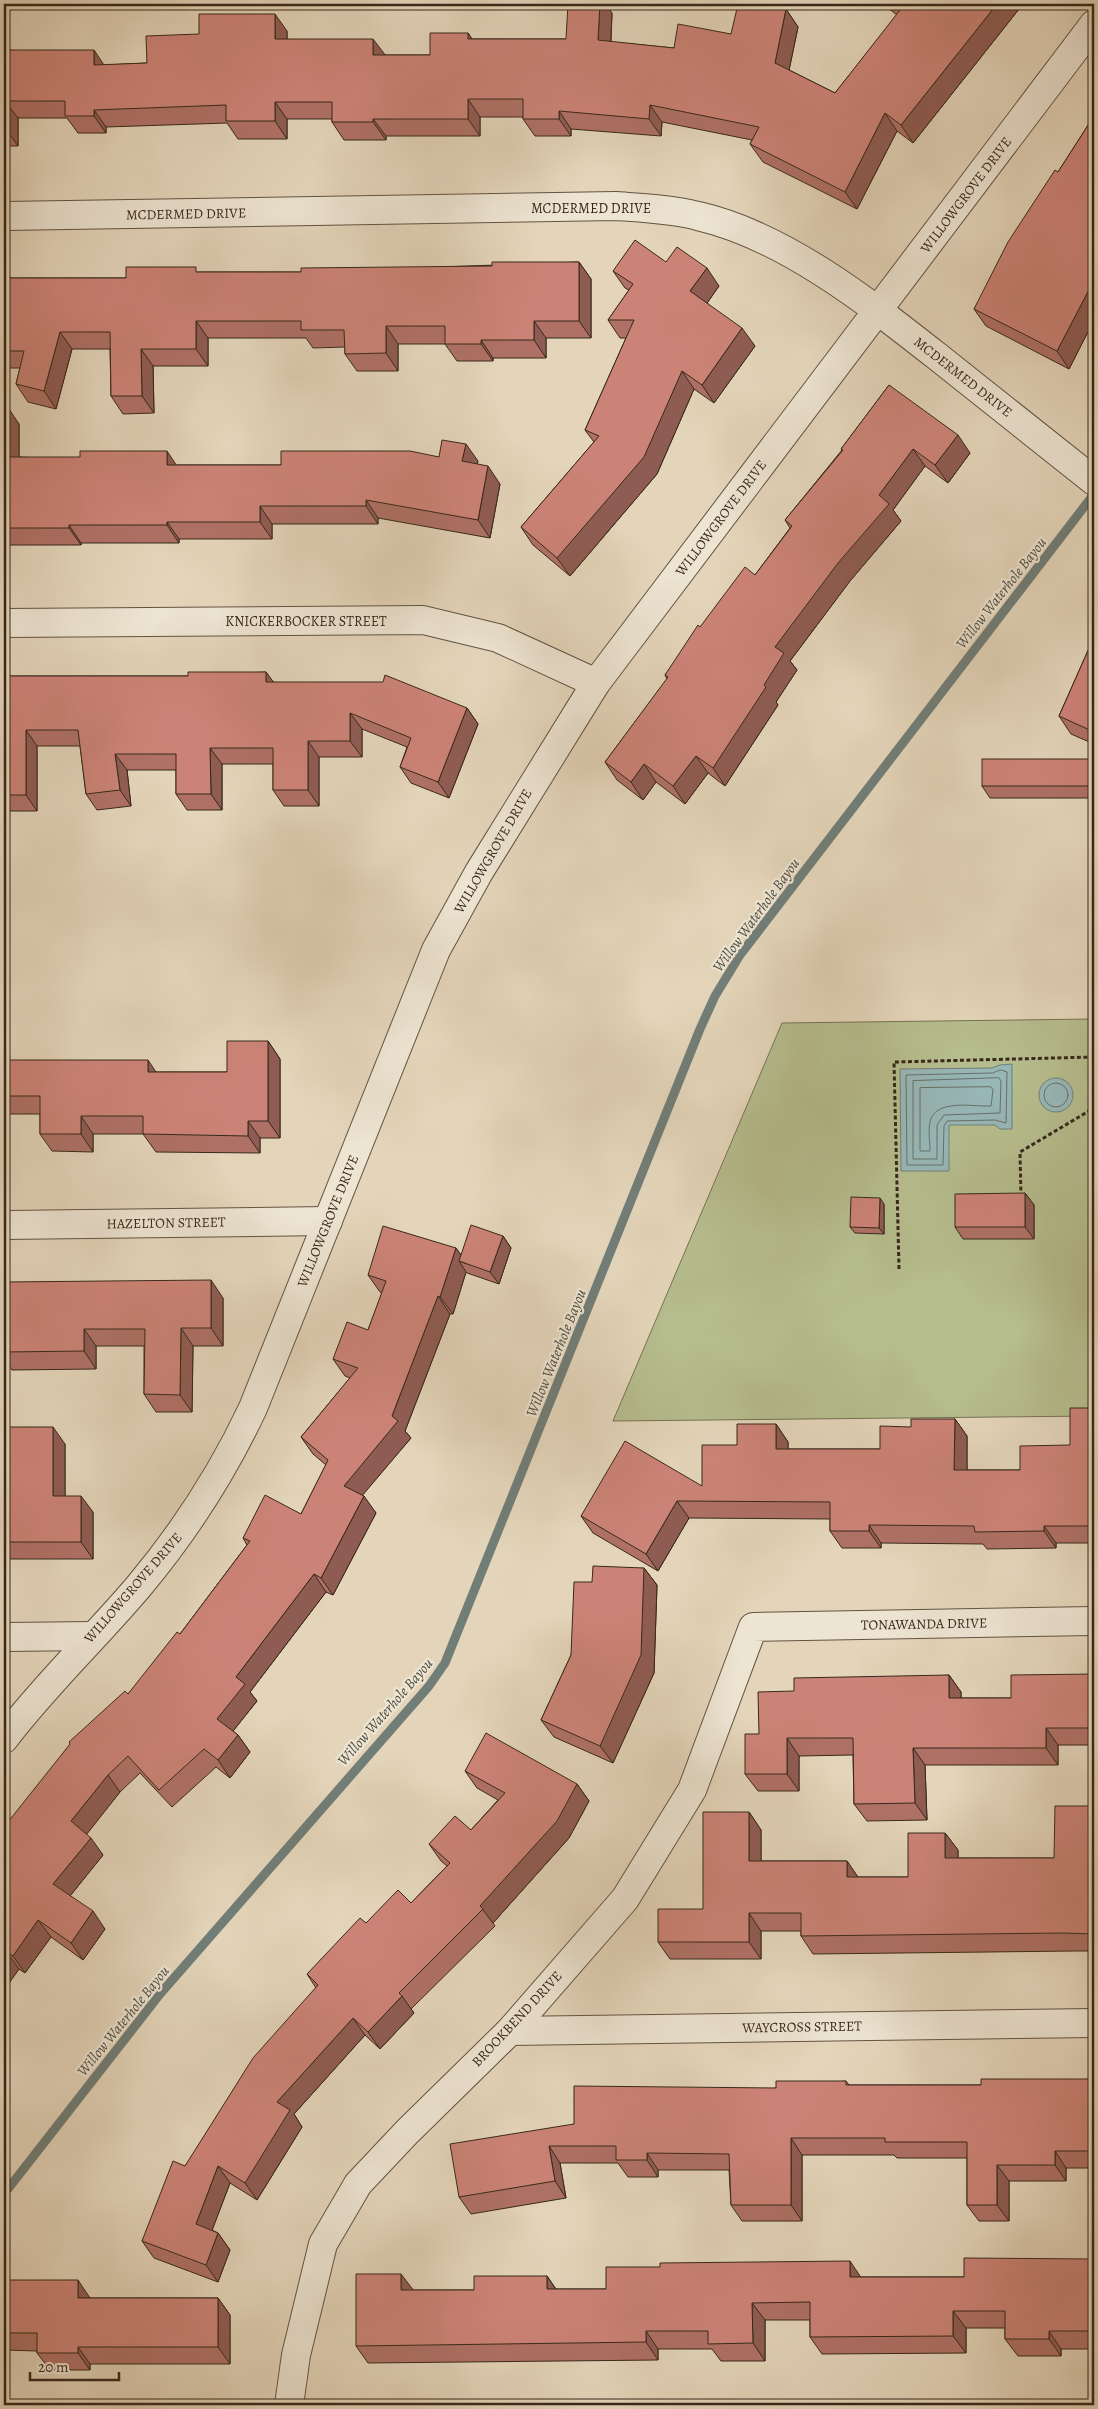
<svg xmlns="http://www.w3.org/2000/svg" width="1098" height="2409" font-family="Alegreya,serif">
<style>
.green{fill:#b6bd8e;stroke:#767254}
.water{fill:#97b7b7;stroke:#717e78}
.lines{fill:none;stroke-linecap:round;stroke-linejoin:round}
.shore{stroke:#677068;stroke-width:1}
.stream{stroke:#717e78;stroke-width:9}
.minor-casing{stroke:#625342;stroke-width:30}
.path{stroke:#37281a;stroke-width:3;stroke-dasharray:4 2.5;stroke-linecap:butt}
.minor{stroke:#ede4d2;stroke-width:28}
.wall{fill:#af7166;stroke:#37281a}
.shaded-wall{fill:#8f5c53;stroke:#37281a}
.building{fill:#cc8377;stroke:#37281a}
.labels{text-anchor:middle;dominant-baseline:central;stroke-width:4.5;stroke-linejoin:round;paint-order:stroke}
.street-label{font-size:14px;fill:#37281a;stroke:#ede4d2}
.water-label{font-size:15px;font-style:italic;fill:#4f4c41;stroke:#ede4d2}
</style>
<rect width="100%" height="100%" fill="#e4d5ba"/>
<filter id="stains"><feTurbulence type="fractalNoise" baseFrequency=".004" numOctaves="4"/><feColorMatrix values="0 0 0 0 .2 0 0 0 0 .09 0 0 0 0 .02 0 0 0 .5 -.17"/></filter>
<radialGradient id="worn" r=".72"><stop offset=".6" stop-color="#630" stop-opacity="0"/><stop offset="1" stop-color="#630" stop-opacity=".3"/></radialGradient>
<polygon class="green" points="1094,1019 1094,1416 613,1421 782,1023"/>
<g class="water">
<polygon points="1012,1064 1012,1129 1000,1129 995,1125 949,1125 949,1171 901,1171 900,1069 992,1068 1000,1065"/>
<circle cx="1056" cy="1095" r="17"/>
</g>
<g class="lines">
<g class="shore">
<polygon points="1001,1070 1007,1072 1006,1123 995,1120 947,1121 944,1126 943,1165 907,1165 906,1075 992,1073"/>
<polygon points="999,1078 1001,1081 1000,1113 944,1115 937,1125 937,1159 913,1159 913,1081"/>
<circle cx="1056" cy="1095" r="12"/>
<path d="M991,1087L993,1090L991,1106C974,1107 935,1098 930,1122C928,1131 930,1142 930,1151H920V1088Z"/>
</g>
<polyline class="stream" points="4,2194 160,1994 429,1686 445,1663 700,1029 715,996 740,955 1094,494"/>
<g class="minor-casing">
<g id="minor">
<path d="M4,216L616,206C643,208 671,209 698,216C786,236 873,306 943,361C994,401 1044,441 1094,481"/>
<polyline points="4,623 423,620 498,638 596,683"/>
<polyline points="4,1225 328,1221"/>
<polyline points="4,1637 93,1636"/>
<path d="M4,1739C45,1685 95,1638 139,1586C185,1531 223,1472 253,1408L436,950L479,872L596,683L1094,24"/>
<polyline points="510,2031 1094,2023"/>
<polyline points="289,2405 296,2355 323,2244 358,2184 407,2132 510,2031 625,1899 692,1790 753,1627 1094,1621"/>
</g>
</g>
<g class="path">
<polyline points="1021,1197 1020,1152 1094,1108"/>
<polyline points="899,1269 894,1062 1094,1057"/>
</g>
<use href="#minor" class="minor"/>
</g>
<g class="wall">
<polygon points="883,4 1023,4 913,143 897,131 857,209 763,162 750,144 752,140 662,122 661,136 571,129 571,136 535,136 523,119 523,117 480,117 480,136 386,136 386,140 344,140 332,122 332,119 287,119 287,139 238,139 227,123 106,127 106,133 78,133 67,118 18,118 18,146 4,146 4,43 10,50 104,65 147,63 287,31 287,39 384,55 430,55 468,33 472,39 566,39 612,13 611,42 674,48 731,34 786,9 798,27 789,70 835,93 897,15"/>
<polygon points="1094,116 1094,320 1069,369 986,326 974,309 1058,172"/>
<polygon points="579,262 591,279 591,338 546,338 546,358 493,358 493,361 457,361 445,344 398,344 398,371 357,371 345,354 345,347 313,348 306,338 208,338 208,366 153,366 154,413 123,414 111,396 110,349 72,349 56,409 28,402 16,384 20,368 4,368 4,274 12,278 126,278 200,272 301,272"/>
<polygon points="666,262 719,286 707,303 755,346 714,403 694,389 657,474 570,576 533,545 521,527 594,442 585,430 626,338 620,338 608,320 629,290 625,288 613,271"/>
<polygon points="889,385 970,453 948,483 925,466 893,510 901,521 850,581 790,661 797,670 776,702 778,705 725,786 708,773 685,804 656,782 643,800 617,780 605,762 667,679 665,675 700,627 755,575 790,528 785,520 842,450 841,449"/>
<polygon points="4,406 19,424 19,457 176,465 281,465 439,457 478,461 477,464 500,484 490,538 378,518 378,524 272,524 272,539 179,539 179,543 81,543 81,545 4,545"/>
<polygon points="1094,637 1094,744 1071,734 1059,716"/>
<polygon points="266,672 273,682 467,708 478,724 449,798 411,783 400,767 407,747 362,729 362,757 319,757 319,806 284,806 273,790 273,764 222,764 222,810 187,810 176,794 176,770 127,770 131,806 97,810 86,794 80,746 37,746 37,811 4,811 4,676 188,676"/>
<polygon points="1094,759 1094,798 990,798 982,786"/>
<polygon points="268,1041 280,1059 280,1138 260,1138 260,1153 156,1152 143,1134 93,1134 93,1152 52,1151 40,1134 40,1114 4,1114 4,1060 157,1072 227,1072"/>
<polygon points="1025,1193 1034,1205 1034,1239 963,1239 955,1227"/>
<polygon points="884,1204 884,1234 855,1233 850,1227"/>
<polygon points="503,1236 511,1248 499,1284 467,1273 466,1272 453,1314 450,1314 405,1431 411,1438 362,1495 376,1513 333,1595 326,1592 250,1692 257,1701 233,1731 238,1735 250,1752 230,1778 216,1767 172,1807 140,1773 120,1792 86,1834 103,1855 70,1896 105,1929 83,1960 51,1937 25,1973 19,1969 4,1990 4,1827 128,1694 180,1634 247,1545 243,1538 301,1514 326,1465 313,1454 301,1437 350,1378 345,1376 333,1359 368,1330 382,1293 380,1292 368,1275 456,1248 461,1255"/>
<polygon points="4,1282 223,1298 223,1346 193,1346 192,1412 156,1412 144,1394 144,1346 96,1346 96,1369 12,1370 10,1367 4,1367"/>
<polygon points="1094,1408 1094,1543 1056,1543 1056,1548 987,1549 983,1544 881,1543 881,1548 842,1548 830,1531 830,1519 689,1518 658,1571 593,1533 581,1516 702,1486 737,1445 776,1424 788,1442 788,1449 880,1449 911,1427 955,1419 967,1436 967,1470 1020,1470 1070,1445"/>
<polygon points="65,1444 65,1496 93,1512 93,1559 4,1559 4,1482 9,1482"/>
<polygon points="644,1568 657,1585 654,1673 613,1763 554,1737 541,1720 571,1655 592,1582"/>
<polygon points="1094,1674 1094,1745 1058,1745 1058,1765 925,1765 927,1820 867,1821 854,1804 853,1755 799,1756 799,1791 758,1791 745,1774 759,1734 794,1691 949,1675 961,1692 961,1698 1011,1698"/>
<polygon points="465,1771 577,1784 589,1801 569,1838 493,1923 495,1926 411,2009 414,2013 380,2049 365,2035 294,2114 302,2127 257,2200 230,2183 212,2230 218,2233 230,2250 218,2282 154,2258 142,2241 185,2166 316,1988 307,1974 366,1923 411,1903 447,1866 441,1861 429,1844 471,1830 498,1800 477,1788"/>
<polygon points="1094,1806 1094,1951 1074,1951 813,1954 801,1936 801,1931 761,1931 761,1959 670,1959 658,1942 703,1909 749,1812 761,1830 761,1861 847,1861 858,1877 908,1877 945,1833 958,1850 958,1858 1054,1858"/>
<polygon points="1094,2079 1094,2168 1066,2168 1066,2181 1009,2181 1009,2221 979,2221 967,2205 967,2158 897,2158 894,2155 802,2155 802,2221 742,2221 731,2205 729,2170 658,2170 658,2177 628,2177 618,2163 560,2163 566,2198 471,2214 459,2197 574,2124 776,2088 846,2081 849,2085 981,2085"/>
<polygon points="1094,2259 1094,2349 1061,2349 1061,2356 1018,2356 1005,2339 1005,2328 966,2328 966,2353 822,2354 810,2337 810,2320 765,2320 765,2361 721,2361 712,2349 658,2349 658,2360 368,2363 356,2346 413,2290 474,2290 547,2276 556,2289 606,2289 861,2277 964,2277"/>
<polygon points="4,2280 90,2298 218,2298 230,2315 230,2364 90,2364 90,2370 50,2370 37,2353 37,2351 4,2350"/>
</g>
<g class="shaded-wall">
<polygon points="600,4 606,4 612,13 610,58 598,40"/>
<polygon points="997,4 1023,4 913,143 901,125"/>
<polygon points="786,9 798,27 787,80 775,63"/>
<polygon points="275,14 287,31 287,56 275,39"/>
<polygon points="468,33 480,51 468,39"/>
<polygon points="373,39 386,56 373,55"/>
<polygon points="5,43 18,61 5,50"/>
<polygon points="94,50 106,68 94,65"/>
<polygon points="468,99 480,117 480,136 468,119"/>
<polygon points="5,101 18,118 18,146 5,128"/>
<polygon points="275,102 287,119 287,139 275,121"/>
<polygon points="650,105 662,122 661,136 649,119"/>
<polygon points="94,110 106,127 106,133 94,116"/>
<polygon points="559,111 571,129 571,136 559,119"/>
<polygon points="885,113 897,131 857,209 845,192"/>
<polygon points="373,119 386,136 386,140 373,122"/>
<polygon points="579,262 591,279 591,338 579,321"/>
<polygon points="707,268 719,286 703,309 690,291"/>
<polygon points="1093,282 1094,285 1094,320 1069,369 1057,351"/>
<polygon points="196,321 208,338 208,366 196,349"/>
<polygon points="534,321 546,338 546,358 534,340"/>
<polygon points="386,326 398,344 398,371 386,353"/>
<polygon points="742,328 755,346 714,403 702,385"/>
<polygon points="60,332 72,349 56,409 44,391"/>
<polygon points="481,340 493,358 493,361 481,344"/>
<polygon points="141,349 153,366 154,413 142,396"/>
<polygon points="682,371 694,389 657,474 570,576 557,558"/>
<polygon points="7,406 19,424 19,474 7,457"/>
<polygon points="958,435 970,453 948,483 935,465"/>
<polygon points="466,444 478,461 474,479 462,461"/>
<polygon points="913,449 925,466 893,510 901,521 850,581 790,661 797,670 776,702 778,705 725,786 713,768 764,685 775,647 879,495"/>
<polygon points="167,451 179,469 167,465"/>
<polygon points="488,466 500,484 490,538 478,520"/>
<polygon points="366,500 378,518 378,524 366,506"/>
<polygon points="260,506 272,524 272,539 260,522"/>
<polygon points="167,522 179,539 179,543 167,525"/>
<polygon points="69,525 81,543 81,545 69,528"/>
<polygon points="266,672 278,688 266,682"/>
<polygon points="467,708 478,724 449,798 438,782"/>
<polygon points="350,713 362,729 362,757 350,741"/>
<polygon points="26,730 37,746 37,811 26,795"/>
<polygon points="308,741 319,757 319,806 308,790"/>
<polygon points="210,748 222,764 222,810 211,794"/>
<polygon points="115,754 127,770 131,806 120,790"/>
<polygon points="696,756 708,773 685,804 673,786"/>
<polygon points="644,764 656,782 643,800 631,782"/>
<polygon points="268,1041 280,1059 280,1138 268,1121"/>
<polygon points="148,1060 160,1078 148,1072"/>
<polygon points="81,1116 93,1134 93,1152 81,1134"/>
<polygon points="248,1121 260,1138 260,1153 248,1136"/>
<polygon points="1025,1193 1034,1205 1034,1239 1025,1227"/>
<polygon points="880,1198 884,1204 884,1234 879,1228"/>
<polygon points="503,1236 511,1248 499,1284 490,1272"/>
<polygon points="456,1248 467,1264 459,1261 466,1272 453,1314 440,1297"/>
<polygon points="211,1280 223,1298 223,1346 211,1328"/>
<polygon points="438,1296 450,1314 405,1431 411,1438 356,1503 344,1486 392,1416"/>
<polygon points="181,1328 193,1346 192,1412 180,1395"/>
<polygon points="84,1329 96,1346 96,1369 84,1351"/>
<polygon points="955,1419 967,1436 967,1487 954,1470"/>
<polygon points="776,1424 788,1442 788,1467 776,1449"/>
<polygon points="53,1427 65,1444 65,1512 53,1496"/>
<polygon points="81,1496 93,1512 93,1559 81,1542"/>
<polygon points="364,1496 376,1513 333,1595 321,1578"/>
<polygon points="677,1501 689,1518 658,1571 646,1554"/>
<polygon points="869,1525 881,1543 881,1548 869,1531"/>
<polygon points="1044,1526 1056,1543 1056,1548 1044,1531"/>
<polygon points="644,1568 657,1585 654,1673 613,1763 600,1746"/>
<polygon points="314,1574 326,1592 250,1692 257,1701 229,1736 217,1719 236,1677"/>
<polygon points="949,1675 961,1692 961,1715 949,1698"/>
<polygon points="1046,1728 1058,1745 1058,1765 1046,1748"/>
<polygon points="238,1735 250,1752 230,1778 218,1760"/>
<polygon points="787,1738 799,1756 799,1791 787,1774"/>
<polygon points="913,1748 925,1765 927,1820 915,1803"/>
<polygon points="108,1775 120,1792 83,1839 71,1821"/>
<polygon points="577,1784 589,1801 569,1838 493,1923 480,1906"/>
<polygon points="749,1812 761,1830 761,1879 749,1861"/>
<polygon points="945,1833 958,1850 958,1876 945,1858"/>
<polygon points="91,1838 103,1855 66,1901 53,1884"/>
<polygon points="847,1861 859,1879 847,1877"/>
<polygon points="93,1911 105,1929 83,1960 71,1943"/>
<polygon points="749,1913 761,1931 761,1959 749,1942"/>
<polygon points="38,1920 51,1937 25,1973 13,1956"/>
<polygon points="7,1952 19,1969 4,1990 4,1956"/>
<polygon points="402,1996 414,2013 380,2049 368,2032"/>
<polygon points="353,2018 365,2035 294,2114 302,2127 257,2200 245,2183 277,2102"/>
<polygon points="791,2138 802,2155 802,2221 791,2205"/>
<polygon points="549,2146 560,2163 566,2198 555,2181"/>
<polygon points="1055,2151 1066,2168 1066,2181 1055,2165"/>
<polygon points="647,2153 658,2170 658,2177 647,2160"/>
<polygon points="997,2165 1009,2181 1009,2221 997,2205"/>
<polygon points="218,2166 230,2183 208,2241 196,2224"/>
<polygon points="218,2233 230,2250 218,2282 206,2265"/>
<polygon points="850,2261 862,2279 850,2277"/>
<polygon points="401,2274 414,2291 401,2290"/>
<polygon points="547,2276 559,2294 547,2289"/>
<polygon points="78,2280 90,2298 78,2298"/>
<polygon points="218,2298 230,2315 230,2364 218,2347"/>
<polygon points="752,2303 765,2320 765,2361 753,2343"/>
<polygon points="953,2311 966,2328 966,2353 953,2336"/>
<polygon points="646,2331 658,2349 658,2360 646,2342"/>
<polygon points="1049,2331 1061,2349 1061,2356 1049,2339"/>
<polygon points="78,2347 90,2364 90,2370 78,2353"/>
</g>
<g class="building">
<polygon points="568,4 600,4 598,40 674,48 678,24 731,34 738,4 757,4 786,9 775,63 835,93 900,10 893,4 997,4 901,125 885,113 845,192 750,144 759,127 650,105 649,119 559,111 559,119 523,119 523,99 468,99 468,119 373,119 373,122 332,122 332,102 275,102 275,121 226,121 226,105 94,110 94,116 65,116 65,101 5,101 5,128 4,128 4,43 5,43 5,50 94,50 94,65 147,63 146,36 199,34 199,14 275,14 275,39 373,39 373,55 430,55 430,33 468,33 468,39 566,39"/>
<polygon points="1094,116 1094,283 1093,282 1057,351 974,309 1008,242 1055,170 1058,172"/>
<polygon points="635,240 666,262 677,247 707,268 690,291 742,328 702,385 682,371 644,457 557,558 521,527 599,436 585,430 634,320 608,320 633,284 613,271"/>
<polygon points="492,262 579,262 579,321 534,321 534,340 481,340 481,344 445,344 445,326 386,326 386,353 345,354 344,330 301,330 301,321 196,321 196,349 141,349 142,396 111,396 110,332 60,332 44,391 16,384 24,351 4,351 4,274 9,274 9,278 126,278 126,267 196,267 196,272 301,272 301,268 492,266"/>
<polygon points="889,385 958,435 935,465 913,449 879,495 889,504 838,563 775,647 784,653 764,685 766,687 713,768 696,756 673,786 644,764 631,782 605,762 668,677 665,675 698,625 700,627 745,567 755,575 792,526 785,520 843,450 841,449"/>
<polygon points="4,406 7,406 7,457 80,457 80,451 167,451 167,465 281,465 281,451 410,451 439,457 442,440 466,444 462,461 488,466 478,520 366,500 366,506 260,506 260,522 167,522 167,525 69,525 69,528 4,528"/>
<polygon points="1094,637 1094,732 1059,716"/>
<polygon points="188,672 266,672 266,682 383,682 385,675 467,708 438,782 400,767 411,738 350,713 350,741 308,741 308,790 273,790 273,748 210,748 211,794 176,794 176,754 115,754 120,790 86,794 78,730 26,730 26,795 4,795 4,676 188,676"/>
<rect x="982" y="759" width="112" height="27"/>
<polygon points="227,1041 268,1041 268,1121 248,1121 248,1136 143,1134 143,1116 81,1116 81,1134 40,1134 40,1096 4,1096 4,1060 148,1060 148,1072 227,1072"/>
<polygon points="1025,1193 1025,1227 955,1227 955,1194"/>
<polygon points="851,1197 880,1198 879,1228 850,1227"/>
<polygon points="471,1225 503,1236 490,1272 459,1261"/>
<polygon points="383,1226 456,1248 440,1297 438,1296 392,1416 398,1421 344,1486 364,1496 321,1578 314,1574 236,1677 245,1684 217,1719 238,1735 218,1760 204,1749 159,1790 128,1756 108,1775 71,1821 91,1838 53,1884 93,1911 71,1943 38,1920 13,1956 7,1952 4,1956 4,1827 70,1744 69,1742 125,1691 128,1694 177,1632 180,1634 250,1541 243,1538 265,1495 301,1514 328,1460 301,1437 358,1368 333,1359 347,1322 368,1330 386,1281 368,1275"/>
<polygon points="211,1280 211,1328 181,1328 180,1395 144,1394 145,1329 84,1329 84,1351 4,1352 4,1282"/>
<polygon points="1070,1408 1094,1408 1094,1526 1044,1526 1044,1531 975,1532 974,1526 869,1525 869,1531 830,1531 830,1502 677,1501 646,1554 581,1516 625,1441 702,1486 702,1445 737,1445 737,1424 776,1424 776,1449 880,1449 880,1426 911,1427 911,1419 955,1419 954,1470 1020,1470 1020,1446 1070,1445"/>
<polygon points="9,1427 53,1427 53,1496 81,1496 81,1542 4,1542 4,1482 9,1482"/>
<polygon points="593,1566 644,1568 641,1655 600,1746 541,1720 571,1655 574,1582 592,1582"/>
<polygon points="1094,1674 1094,1728 1046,1728 1046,1748 913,1748 915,1803 854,1804 853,1738 787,1738 787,1774 745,1774 745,1734 759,1734 758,1692 794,1691 794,1678 949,1675 949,1698 1011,1698 1011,1675"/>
<polygon points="486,1733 577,1784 557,1821 480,1906 483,1909 399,1993 402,1996 368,2032 353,2018 277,2102 290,2110 245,2183 218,2166 196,2224 218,2233 206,2265 142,2241 173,2161 185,2166 253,2058 318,1985 307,1974 360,1918 366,1923 398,1890 411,1903 450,1863 429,1844 455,1816 471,1830 505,1793 465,1771"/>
<polygon points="1055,1806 1094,1806 1094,1934 1062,1933 801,1936 801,1913 749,1913 749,1942 658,1942 658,1909 703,1909 703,1812 749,1812 749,1861 847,1861 847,1877 908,1877 908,1833 945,1833 945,1858 1054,1858"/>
<polygon points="981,2079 1094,2079 1094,2151 1055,2151 1055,2165 997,2165 997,2205 967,2205 967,2142 885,2142 885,2138 791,2138 791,2205 731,2205 729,2154 647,2153 647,2160 616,2160 616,2146 549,2146 555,2181 459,2197 450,2144 574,2124 574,2086 776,2088 776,2081 846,2081 846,2085 981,2085"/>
<polygon points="964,2258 1094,2259 1094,2331 1049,2331 1049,2339 1005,2339 1005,2311 953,2311 953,2336 810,2337 810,2302 752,2303 753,2343 708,2344 708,2331 646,2331 646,2342 356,2346 356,2274 401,2274 401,2290 474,2290 474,2276 547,2276 547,2289 606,2289 606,2267 660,2267 660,2263 850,2261 850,2277 964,2277"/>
<polygon points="4,2280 78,2280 78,2298 218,2298 218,2347 78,2347 78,2353 37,2353 37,2333 4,2333"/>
</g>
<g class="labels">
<g class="street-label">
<text transform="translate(966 195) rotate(-53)">WILLOWGROVE DRIVE</text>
<text x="591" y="208">MCDERMED DRIVE</text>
<text transform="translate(186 214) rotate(-1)">MCDERMED DRIVE</text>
<text transform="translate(963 377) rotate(38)">MCDERMED DRIVE</text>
<text transform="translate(721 518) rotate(-53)">WILLOWGROVE DRIVE</text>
<text x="306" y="621">KNICKERBOCKER STREET</text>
<text transform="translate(493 851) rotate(-60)">WILLOWGROVE DRIVE</text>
<text transform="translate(328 1221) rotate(-68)">WILLOWGROVE DRIVE</text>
<text transform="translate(166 1223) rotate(-1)">HAZELTON STREET</text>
<text transform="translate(133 1588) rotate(-49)">WILLOWGROVE DRIVE</text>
<text transform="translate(924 1624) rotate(-1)">TONAWANDA DRIVE</text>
<text transform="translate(517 2019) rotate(-47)">BROOKBEND DRIVE</text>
<text transform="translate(802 2027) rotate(-1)">WAYCROSS STREET</text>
</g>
<g class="water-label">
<text transform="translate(1001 593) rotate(-52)">Willow Waterhole Bayou</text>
<text transform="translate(756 915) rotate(-54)">Willow Waterhole Bayou</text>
<text transform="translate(556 1353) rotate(-68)">Willow Waterhole Bayou</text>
<text transform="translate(385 1712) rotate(-49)">Willow Waterhole Bayou</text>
<text transform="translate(123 2021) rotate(-51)">Willow Waterhole Bayou</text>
</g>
</g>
<rect width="1098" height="2409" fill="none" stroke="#e4d5ba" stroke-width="20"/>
<rect x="5" y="5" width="1088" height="2399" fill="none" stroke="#37281a" stroke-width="2.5"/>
<rect x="10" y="10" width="1078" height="2389" fill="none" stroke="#37281a"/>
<path d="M30 2372v8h89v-8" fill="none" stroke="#37281a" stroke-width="2.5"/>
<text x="38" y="2372" font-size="15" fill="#37281a" stroke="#ede4d2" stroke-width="4" paint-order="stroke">20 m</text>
<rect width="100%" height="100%" filter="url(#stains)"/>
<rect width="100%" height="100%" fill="url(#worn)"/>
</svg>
